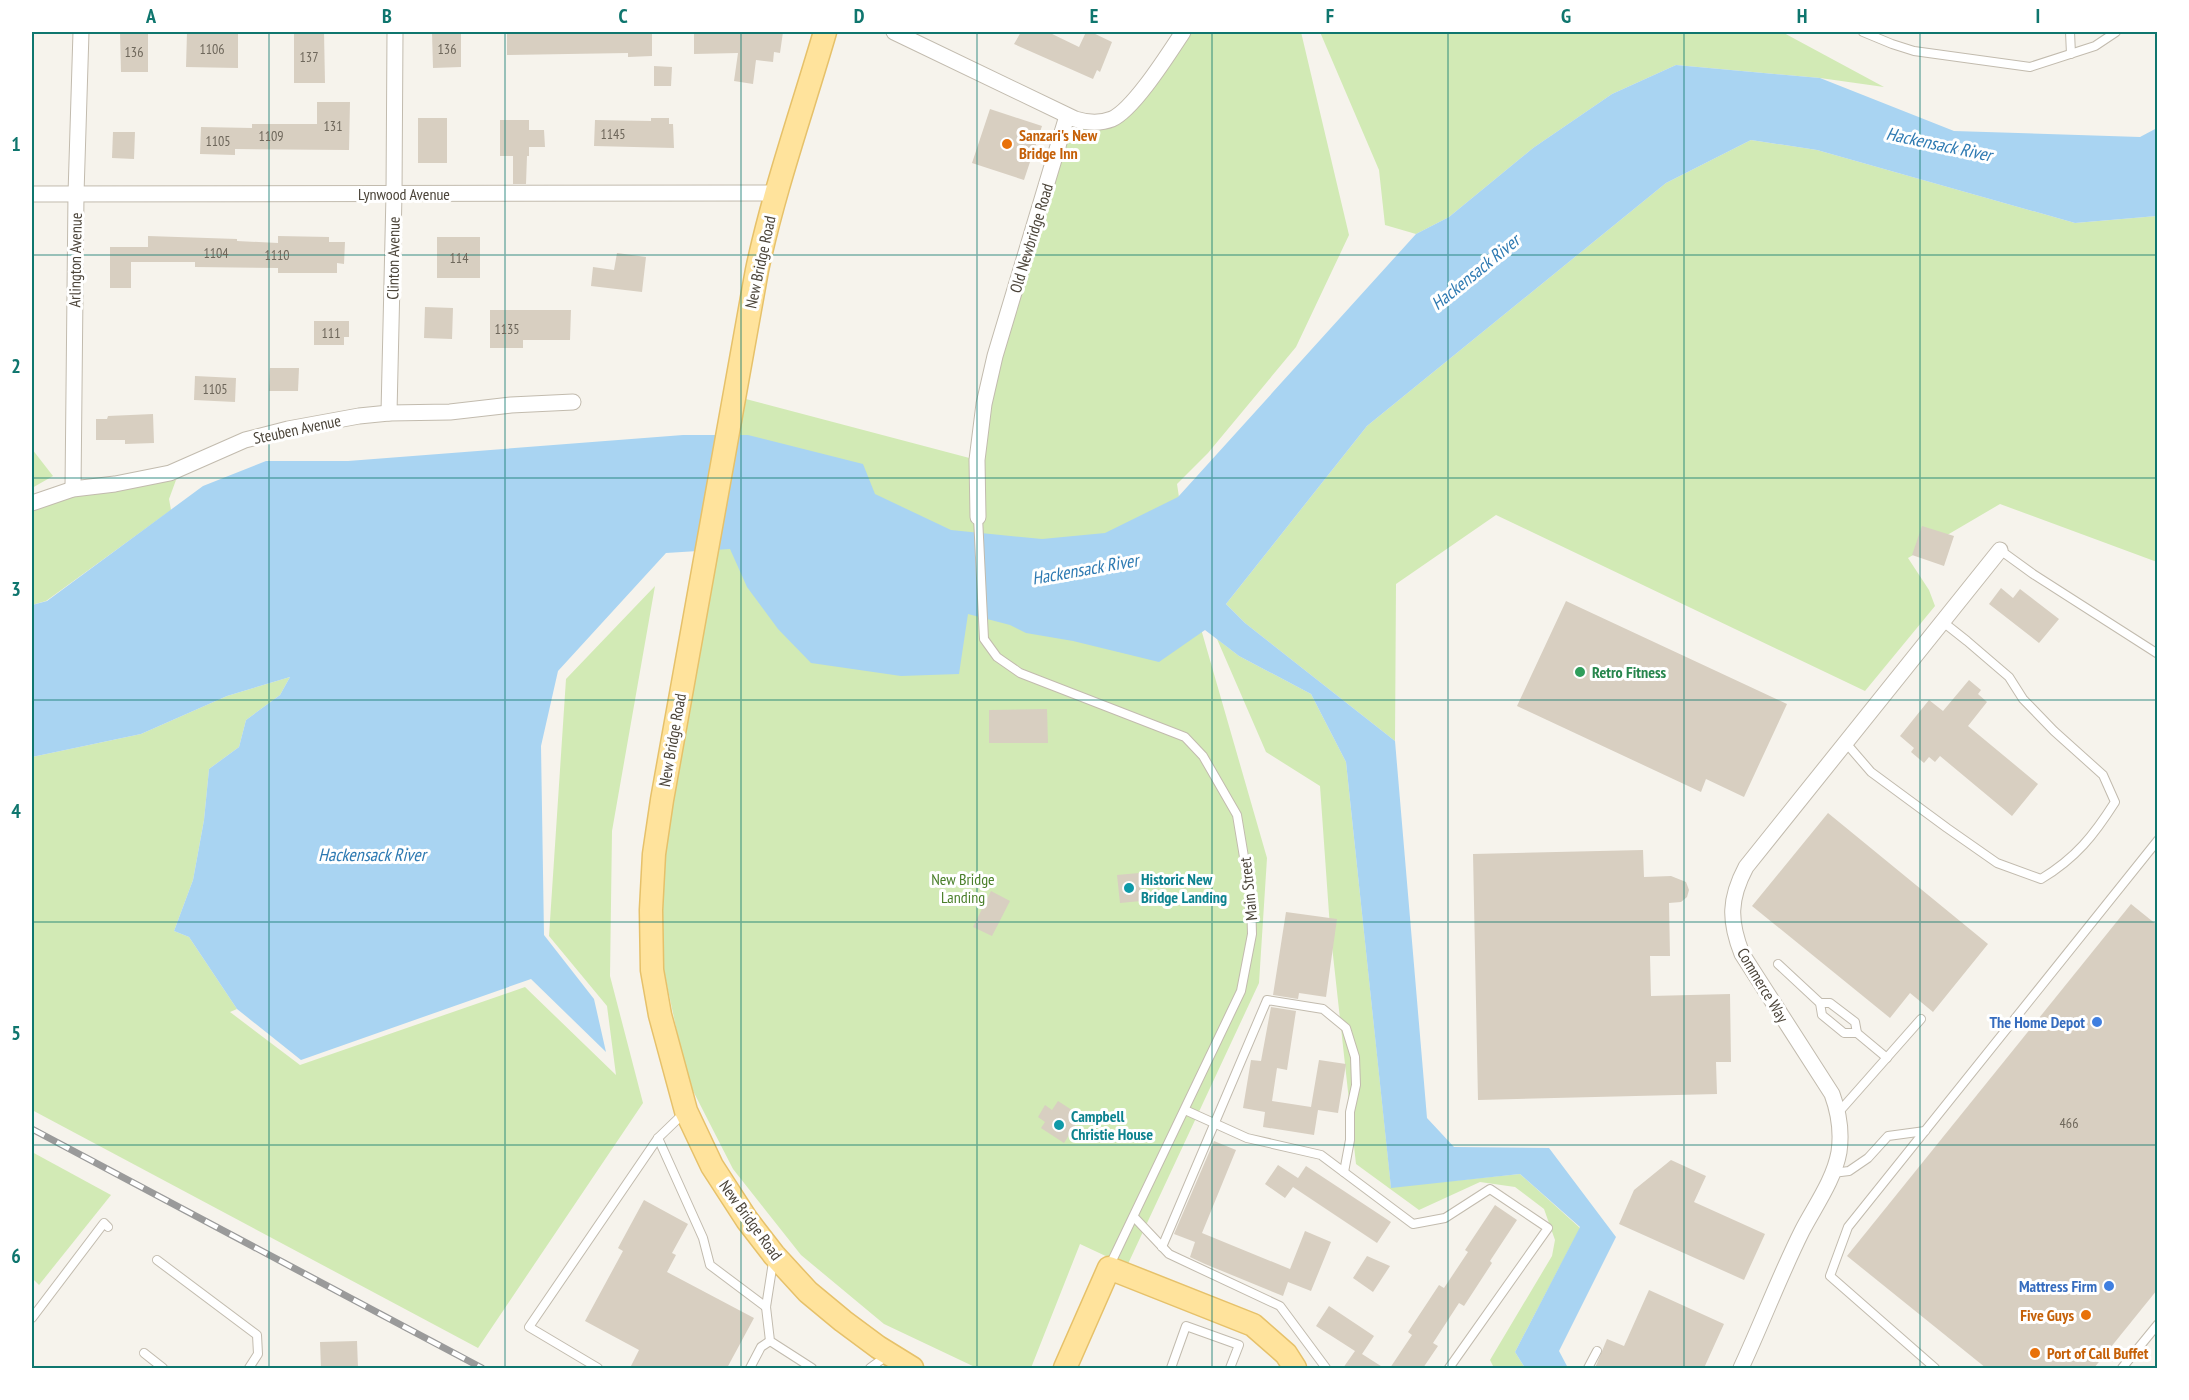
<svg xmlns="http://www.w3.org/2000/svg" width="2189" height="1400" font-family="'PT Sans Narrow',sans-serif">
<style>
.green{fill:#d2eab5}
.water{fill:#a9d4f2}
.building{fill:#d8cfc1}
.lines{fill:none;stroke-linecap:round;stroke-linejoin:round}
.lane-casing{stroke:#c2bbae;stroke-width:10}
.street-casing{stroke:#c2bbae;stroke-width:17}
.primary-casing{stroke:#e6c16a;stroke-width:25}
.lane{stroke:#fff;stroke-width:8}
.street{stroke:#fff;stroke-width:15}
.primary{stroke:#ffe39c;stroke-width:22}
.rail-casing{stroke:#9a9a9a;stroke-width:7}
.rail{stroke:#fff;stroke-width:4.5;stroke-dasharray:14;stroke-linecap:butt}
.grid{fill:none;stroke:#0f766e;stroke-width:1.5;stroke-opacity:0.55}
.food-dot{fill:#e8710a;stroke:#fff;stroke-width:2}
.leisure-dot{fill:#2e9e5b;stroke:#fff;stroke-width:2}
.culture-dot{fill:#0f9aa8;stroke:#fff;stroke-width:2}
.shop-dot{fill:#3f7fe0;stroke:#fff;stroke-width:2}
.labels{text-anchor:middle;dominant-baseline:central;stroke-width:6;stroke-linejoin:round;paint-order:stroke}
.number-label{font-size:14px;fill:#6e675b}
.food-label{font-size:16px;font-weight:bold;fill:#c56008;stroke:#fff;text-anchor:start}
.street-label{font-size:16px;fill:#4b4439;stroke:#fff}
.leisure-label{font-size:16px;font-weight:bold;fill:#27864d;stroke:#fff;text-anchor:start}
.park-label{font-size:16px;fill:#4a7f2a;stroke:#fff}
.culture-label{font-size:16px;font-weight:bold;fill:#0d838f;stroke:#fff;text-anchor:start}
.shop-label{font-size:16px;font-weight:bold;fill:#366cbe;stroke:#fff;text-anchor:end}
.water-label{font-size:18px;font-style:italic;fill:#2e7ab2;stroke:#fff}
.neatline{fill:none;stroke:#0f766e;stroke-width:2}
.grid-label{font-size:20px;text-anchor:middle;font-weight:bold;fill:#0f766e}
</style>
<rect width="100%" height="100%" fill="#f6f3ec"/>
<g class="green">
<polygon points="1183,32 1301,32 1349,235 1296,347 1208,453 1177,484 1197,615 1267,858 1259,983 1127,1266 1080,1244 1031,1368 977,1368 884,1324 801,1255 733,1169 687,1079 663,966 661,852 742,398 977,460 984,404 1067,116 1113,119"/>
<polygon points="1320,32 1782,32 1884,87 1820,78 1676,65 1612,94 1533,148 1449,217 1416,234 1385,225 1379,170"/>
<polygon points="1751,140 1817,150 2075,223 2157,216 2157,562 2000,504 1908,558 1929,590 1935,606 1865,691 1496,515 1396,584 1395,741 1245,623 1226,604 1367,426 1666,183"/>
<polygon points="32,449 53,476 32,488"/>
<polygon points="176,480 169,499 171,510 46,601 32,605 32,511 57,499"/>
<polygon points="655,586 612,831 610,976 643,1103 478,1348 32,1110 32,757 141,734 227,696 290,677 280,695 246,720 239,747 209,769 204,820 193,880 174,931 189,937 237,1009 230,1012 300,1065 525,987 616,1075 607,1006 549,936 566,679"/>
<polygon points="1217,639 1239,656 1311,694 1346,762 1391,1187 1520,1174 1580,1228 1515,1352 1525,1368 1494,1368 1490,1360 1552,1256 1555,1240 1544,1209 1515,1187 1480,1182 1419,1210 1356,1164 1330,928 1320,786 1266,752"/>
<polygon points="32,1152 111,1195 39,1285 32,1278"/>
</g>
<polygon class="water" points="1676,65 1820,78 1954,131 2140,137 2157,128 2157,216 2075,223 1817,150 1751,140 1666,183 1367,426 1226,604 1245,623 1395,741 1427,1118 1454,1147 1549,1148 1616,1237 1559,1351 1568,1368 1525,1368 1515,1352 1580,1227 1520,1174 1391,1188 1346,762 1311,694 1239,656 1205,630 1159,662 1073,641 1026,633 1010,625 968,614 959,674 901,676 811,663 778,629 747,587 730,549 666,553 558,671 541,746 544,935 594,999 606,1052 531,979 301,1060 237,1009 189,937 174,931 193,880 204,820 209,769 239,747 246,720 280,695 290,677 227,696 141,734 32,757 32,605 47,601 203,486 266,461 348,461 683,435 748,435 863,464 875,494 951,530 1042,539 1105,533 1178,497 1416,234 1449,217 1533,148 1612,94"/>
<g class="building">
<polygon points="120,32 148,32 148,72 121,72"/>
<polygon points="187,32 238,32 238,68 186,67"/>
<polygon points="294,32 324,32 325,83 294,83"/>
<polygon points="432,32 461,32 461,67 433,68"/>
<polygon points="507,32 652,32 652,56 628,57 628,53 507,55"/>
<polygon points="694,32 783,32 780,53 774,52 773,62 756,60 753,84 734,81 738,53 694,54"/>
<polygon points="1021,32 1048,32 1079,47 1086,32 1091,32 1112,42 1100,72 1097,70 1093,79 1014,44"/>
<polygon points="654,66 672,67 671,86 654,86"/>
<polygon points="317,102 350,102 349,150 235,149 235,155 200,154 201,127 252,128 252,124 317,124"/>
<polygon points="990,109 1042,126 1024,180 972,163"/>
<rect x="418" y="118" width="29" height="45"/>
<polygon points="651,118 669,118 669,124 673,124 674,148 594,146 595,120 651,121"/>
<polygon points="500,120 529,120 529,130 544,130 545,147 529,147 529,156 527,156 526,184 513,184 513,156 500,156"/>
<polygon points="113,132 135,132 134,159 112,158"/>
<polygon points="148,236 237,239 237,241 278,243 278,236 329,237 329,242 345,242 344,264 337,263 337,273 278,273 278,268 195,267 195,262 131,262 131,288 110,288 110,247 148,247"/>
<rect x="437" y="237" width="43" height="41"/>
<polygon points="617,253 646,257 642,292 591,286 593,267 614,270"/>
<polygon points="425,307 453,308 452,339 424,338"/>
<polygon points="490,310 571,310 570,340 523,340 523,348 490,348"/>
<polygon points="314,321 349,321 349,337 344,337 344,345 314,345"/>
<polygon points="270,368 299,368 298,391 269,391"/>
<polygon points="195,376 236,378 235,402 194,400"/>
<polygon points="153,414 154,443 125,444 125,440 96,440 96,419 107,419 108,416"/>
<polygon points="1922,526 1954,536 1944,566 1912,555"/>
<polygon points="2001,588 2013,598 2020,589 2059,619 2039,643 1989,604"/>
<polygon points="1566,601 1787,704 1744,797 1706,779 1701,792 1517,706"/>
<polygon points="1969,680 1981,690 1978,694 1987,702 1968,726 2038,784 2012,816 1940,756 1935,762 1929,757 1924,763 1911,752 1914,748 1900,736 1929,700 1943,711"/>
<polygon points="1047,709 1048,743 989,743 989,710"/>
<polygon points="1828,813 1988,944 1933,1012 1910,993 1890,1018 1752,906"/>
<polygon points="1643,850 1644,877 1671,876 1686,882 1689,890 1687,897 1681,902 1669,903 1670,956 1650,956 1651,996 1730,994 1731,1062 1716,1062 1717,1094 1478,1100 1473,854"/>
<polygon points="1139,873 1141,901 1120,903 1117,875"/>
<polygon points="991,891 1010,901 992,936 973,927"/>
<polygon points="2131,904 2157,925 2157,1290 2094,1368 1986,1368 1847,1256"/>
<polygon points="1286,912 1337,919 1326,997 1299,993 1298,999 1273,995"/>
<polygon points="1271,1007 1296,1011 1287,1070 1277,1068 1272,1101 1311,1107 1319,1060 1346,1064 1338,1113 1318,1110 1314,1135 1263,1127 1265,1112 1243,1108 1251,1060 1261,1061"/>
<polygon points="1058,1101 1081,1116 1064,1143 1041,1128 1045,1122 1038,1117 1045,1105 1052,1110"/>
<polygon points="1214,1141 1236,1150 1202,1233 1290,1269 1305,1231 1331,1242 1311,1291 1288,1282 1283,1296 1205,1264 1190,1257 1195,1242 1174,1234"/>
<polygon points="1671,1160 1706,1176 1694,1202 1765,1234 1744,1280 1619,1224 1634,1190"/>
<polygon points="1278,1165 1298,1178 1306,1166 1391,1222 1377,1243 1293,1187 1285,1198 1265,1184"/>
<polygon points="644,1200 688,1224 672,1253 676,1255 667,1272 754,1318 727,1368 630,1368 639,1350 585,1321 623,1251 618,1248"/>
<polygon points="1495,1205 1517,1220 1490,1261 1492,1263 1464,1306 1459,1303 1433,1343 1438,1346 1423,1368 1390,1368 1412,1335 1408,1332 1439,1285 1444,1288 1468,1252 1465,1250"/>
<polygon points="1367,1256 1390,1266 1373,1292 1353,1278"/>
<polygon points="1649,1290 1724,1324 1704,1368 1595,1368 1607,1339 1624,1346"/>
<polygon points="1329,1306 1374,1336 1362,1354 1384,1368 1343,1368 1355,1351 1316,1326"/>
<polygon points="357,1341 358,1368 321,1368 320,1342"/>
</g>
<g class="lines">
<g class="lane-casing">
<g id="lane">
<polyline points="1863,32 1892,44 1914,51 2030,67 2095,46 2116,32"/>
<polyline points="2070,32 2071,54"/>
<polyline points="978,517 984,639 997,657 1020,673 1185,737 1203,756 1237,815 1251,899 1252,934 1241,991 1109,1267"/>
<polyline points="2000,550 2033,574 2158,654"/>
<path d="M1846,743L1871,772L1947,828L1997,863L2041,879C2076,858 2094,835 2115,802L2103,775L2054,731L2023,699L2009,677L1967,641L1943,622"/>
<polyline points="1778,964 1820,1003 1822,1015 1844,1033 1857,1033"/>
<polyline points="1820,1003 1830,1003 1855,1022 1857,1033 1887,1058"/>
<polyline points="1185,1110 1247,1138 1321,1155 1413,1224 1445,1218 1490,1189 1548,1228 1449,1368"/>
<polyline points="1838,1113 1921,1019"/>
<polyline points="658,1138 703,1238 710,1265 766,1307"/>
<polyline points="1833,1173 1849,1171 1868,1158 1888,1136 1925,1131"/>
<polyline points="1134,1217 1169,1254 1280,1306 1326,1368"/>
<polyline points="1162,1247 1267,1000 1323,1009 1346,1028 1355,1057 1356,1085 1350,1112 1350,1140 1344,1172"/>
<polyline points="157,1260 257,1335 258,1354 249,1368"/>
<polyline points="773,1262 766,1307 770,1341 812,1368"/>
<polyline points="32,1318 104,1223 108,1227"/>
<polyline points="144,1353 163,1368"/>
<polyline points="598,1368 529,1327 658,1138 684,1113"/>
<polyline points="750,1368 761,1347 770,1341"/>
<polyline points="870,1368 888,1355"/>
<polyline points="1171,1368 1186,1326 1239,1345 1230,1368"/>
<polyline points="1588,1368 1597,1351"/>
<polyline points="1935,1368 1830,1276 1848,1227 2158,840"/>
<polyline points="2122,1368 2158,1324"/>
</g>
</g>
<g class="street-casing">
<g id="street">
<path d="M894,32L1075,119C1088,123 1099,124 1112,119C1134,109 1169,53 1183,32"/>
<polyline points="32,194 776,193"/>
<polyline points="389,413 394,194 395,32"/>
<polyline points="73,489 76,194 81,32"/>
<polyline points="32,503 73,489 115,484 170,473 245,440 288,429 359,416 389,413 450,412 511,405 573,402"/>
<polyline points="978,517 977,460 984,404 995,356 1067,116"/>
<path d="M1741,1368C1762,1323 1780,1275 1802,1231C1815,1206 1834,1180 1839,1152C1842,1131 1839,1113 1832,1094L1742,954C1729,921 1729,899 1746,867L2000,550"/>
</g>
</g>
<g class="primary-casing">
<g id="primary">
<path d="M825,32C802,111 774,190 757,270L662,800L654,854L651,910L652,970L660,1015L686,1111L712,1166L747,1220L774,1255L808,1292L843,1321L878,1347L912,1368"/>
<polyline points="1065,1368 1109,1268 1253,1325 1286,1354 1295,1368"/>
</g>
</g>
<use href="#lane" class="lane"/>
<use href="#street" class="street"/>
<use href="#primary" class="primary"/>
<g class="rail-casing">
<polyline id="rail" points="32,1129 482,1368"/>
</g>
<use href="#rail" class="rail"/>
</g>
<path class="grid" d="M269,32V1368M505,32V1368M741,32V1368M977,32V1368M1212,32V1368M1448,32V1368M1684,32V1368M1920,32V1368M32,255H2158M32,478H2158M32,700H2158M32,922H2158M32,1145H2158"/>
<g class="food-dot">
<circle cx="1007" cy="144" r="6"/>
<circle cx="2086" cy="1315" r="6"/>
<circle cx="2035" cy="1353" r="6"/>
</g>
<circle class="leisure-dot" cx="1580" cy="672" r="6"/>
<g class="culture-dot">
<circle cx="1129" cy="888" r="6"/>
<circle cx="1059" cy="1125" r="6"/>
</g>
<g class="shop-dot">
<circle cx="2097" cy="1022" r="6"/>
<circle cx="2109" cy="1286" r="6"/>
</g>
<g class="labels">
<g class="number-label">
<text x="212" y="49">1106</text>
<text x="447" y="49">136</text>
<text x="134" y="52">136</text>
<text x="309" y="57">137</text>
<text x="333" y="126">131</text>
<text x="613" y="134">1145</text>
<text x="271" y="136">1109</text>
<text x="218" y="141">1105</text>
<text x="216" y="253">1104</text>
<text x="277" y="255">1110</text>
<text x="459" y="258">114</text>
<text x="507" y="329">1135</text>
<text x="331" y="333">111</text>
<text x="215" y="389">1105</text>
<text x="2069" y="1123">466</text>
</g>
<g class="food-label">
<text x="1019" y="135">Sanzari's New<tspan x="1019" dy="18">Bridge Inn</tspan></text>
<text x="2074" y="1315" text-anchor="end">Five Guys</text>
<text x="2047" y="1353">Port of Call Buffet</text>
</g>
<g class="street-label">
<text x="404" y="194">Lynwood Avenue</text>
<text transform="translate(1031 238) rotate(-73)">Old Newbridge Road</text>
<text transform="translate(393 258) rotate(-89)">Clinton Avenue</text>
<text transform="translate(75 260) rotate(-89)">Arlington Avenue</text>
<text transform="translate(760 262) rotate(-78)">New Bridge Road</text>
<text transform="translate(297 429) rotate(-12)">Steuben Avenue</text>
<text transform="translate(672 740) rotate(-80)">New Bridge Road</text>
<text transform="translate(1248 889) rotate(-96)">Main Street</text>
<text transform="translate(1763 985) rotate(59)">Commerce Way</text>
<text transform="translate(751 1220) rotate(54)">New Bridge Road</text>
</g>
<g class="leisure-label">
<text x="1592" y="672">Retro Fitness</text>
</g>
<g class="park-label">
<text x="963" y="879">New Bridge<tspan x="963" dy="18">Landing</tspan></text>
</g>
<g class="culture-label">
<text x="1141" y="879">Historic New<tspan x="1141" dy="18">Bridge Landing</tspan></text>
<text x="1071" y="1116">Campbell<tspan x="1071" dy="18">Christie House</tspan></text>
</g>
<g class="shop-label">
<text x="2085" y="1022">The Home Depot</text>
<text x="2097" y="1286">Mattress Firm</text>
</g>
<g class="water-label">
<text transform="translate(1939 144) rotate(12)">Hackensack River</text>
<text transform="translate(1475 272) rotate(-39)">Hackensack River</text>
<text transform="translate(1085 569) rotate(-10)">Hackensack River</text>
<text x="372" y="854">Hackensack River</text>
</g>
</g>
<rect width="2189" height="1400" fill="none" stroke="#ffffff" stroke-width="66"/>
<rect x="33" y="33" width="2123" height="1334" class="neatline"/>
<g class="grid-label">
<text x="151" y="23">A</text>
<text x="387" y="23">B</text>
<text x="623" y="23">C</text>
<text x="859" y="23">D</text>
<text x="1094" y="23">E</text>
<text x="1330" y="23">F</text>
<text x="1566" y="23">G</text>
<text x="1802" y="23">H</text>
<text x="2038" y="23">I</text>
<text x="16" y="151">1</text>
<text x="16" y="373">2</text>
<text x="16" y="596">3</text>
<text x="16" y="818">4</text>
<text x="16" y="1040">5</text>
<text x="16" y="1263">6</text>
</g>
</svg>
